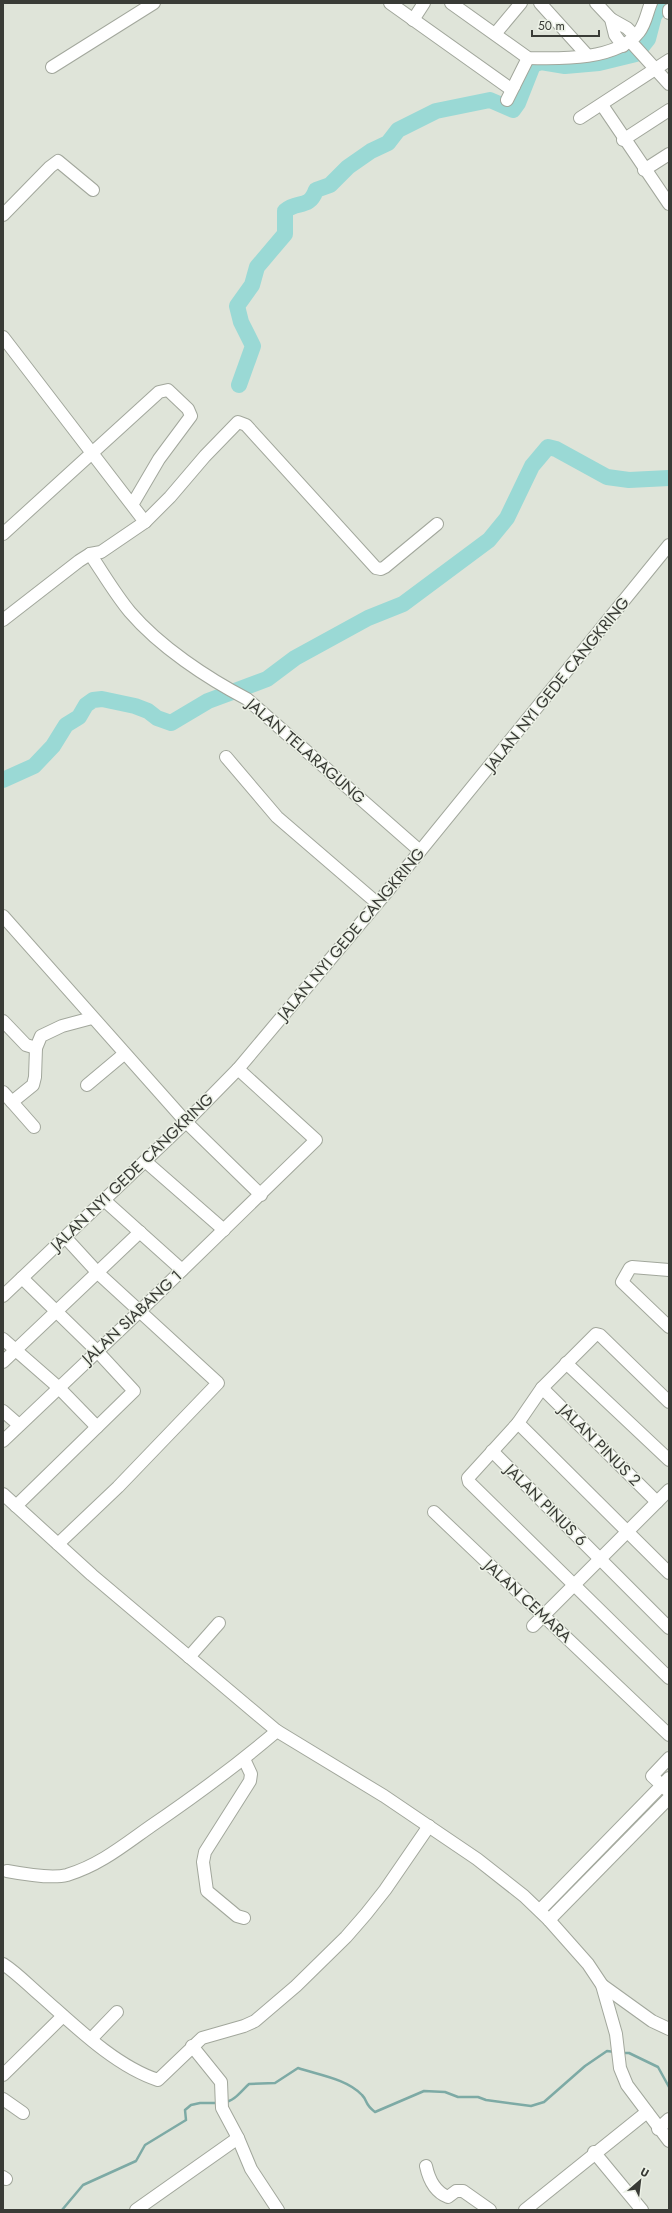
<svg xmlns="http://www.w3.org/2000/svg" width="672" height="2213" font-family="Jost,sans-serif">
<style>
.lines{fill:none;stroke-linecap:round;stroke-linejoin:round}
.stream{stroke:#7daaa5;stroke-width:2.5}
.river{stroke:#9ad9d5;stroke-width:16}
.minor-casing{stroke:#a2a79c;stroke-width:14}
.minor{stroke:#fff;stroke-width:12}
.labels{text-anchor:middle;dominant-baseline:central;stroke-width:3;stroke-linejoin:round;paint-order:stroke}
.street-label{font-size:16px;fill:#393b36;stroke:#ecf1e6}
</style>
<rect width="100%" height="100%" fill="#dfe4d9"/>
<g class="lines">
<g class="stream">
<polyline points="622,2053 629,2053 658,2067 669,2087"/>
<path d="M224,2102C234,2102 242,2090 249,2084L275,2083L298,2068C319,2075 347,2079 362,2095C368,2101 364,2104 375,2112L424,2091L445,2092L458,2097H478L486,2100L531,2106L544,2102L585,2066L607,2051L615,2052"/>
<polyline points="62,2210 83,2185 136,2161 145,2145 186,2120 185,2110 191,2105 200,2103 217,2103"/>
</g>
<g class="river">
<path d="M239,385L253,346L241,322L237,306L252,285L257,267L285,234V211C297,200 309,210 316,190L330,185L348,167L371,151L388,143L398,130L436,111L490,100L513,110L518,103L533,65L541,62L565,66L599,63L636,54L648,39L654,16L663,3"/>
<polyline points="3,780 34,766 53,746 66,725 79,717 86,705 93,700 102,699 135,706 148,711 157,718 171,723 208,701 267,679 295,658 368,618 403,604 489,540 507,518 532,466 548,447 556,449 607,477 629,480 669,478"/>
</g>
<g class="minor-casing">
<g id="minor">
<polyline points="390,3 508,87 514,86 528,58"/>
<path d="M451,3L528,58C562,59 617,60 639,32C646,23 647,12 651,3"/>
<polyline points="540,3 587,55"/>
<polyline points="596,3 611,19 615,35 623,46"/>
<polyline points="669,10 669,13"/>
<polyline points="611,19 627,28 635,36"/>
<polyline points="413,20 424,3"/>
<polyline points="495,34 521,3"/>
<polyline points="630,41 669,84"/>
<polyline points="52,67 154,3"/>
<polyline points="507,100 514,86"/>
<polyline points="602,105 669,204"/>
<polyline points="580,118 669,60"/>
<polyline points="623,140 669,110"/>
<polyline points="644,170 669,154"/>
<polyline points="3,215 50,167 58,161 93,190"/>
<polyline points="3,337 92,453 3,534"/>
<polyline points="132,505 159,459 191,416 188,409 168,390 159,392 92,453 145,522"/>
<path d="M90,554C103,573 115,594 130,612C160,647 207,678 247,699L420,851"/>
<polyline points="3,620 79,561 90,554 101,552 145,522 170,497 205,456 238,422 246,425 376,568 381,569 385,567 437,524"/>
<polyline points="226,757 277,817 377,903"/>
<polyline points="3,916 186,1122 261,1195"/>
<polyline points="3,1021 26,1045 36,1048"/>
<polyline points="87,1085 124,1054"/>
<polyline points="3,1092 12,1102 33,1085 35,1077 36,1048 41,1036 62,1026 92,1018"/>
<polyline points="12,1102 34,1127"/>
<polyline points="145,1161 224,1230"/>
<polyline points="104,1200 182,1270"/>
<polyline points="669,1270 632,1267 630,1268 622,1282 669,1327"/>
<polyline points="3,1296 186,1122 238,1069 386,893 669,545"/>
<polyline points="3,1339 58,1387 97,1427"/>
<polyline points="3,1362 140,1232"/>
<polyline points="566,1363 669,1460"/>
<polyline points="542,1388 657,1502"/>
<polyline points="669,1402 600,1335 596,1334 542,1388 518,1423 468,1478 469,1482 669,1678"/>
<polyline points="3,1411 19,1425"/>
<polyline points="518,1423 669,1573"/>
<polyline points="3,1441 140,1311 316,1140 238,1069"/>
<polyline points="492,1451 669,1628"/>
<polyline points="3,1494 92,1575 277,1731 384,1796 477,1859 524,1896 549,1920 588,1964 602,1985 616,2034 620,2068 627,2085 669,2141"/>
<polyline points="16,1506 134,1391 97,1351 22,1278"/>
<polyline points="434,1512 669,1735"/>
<polyline points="58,1544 118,1487 218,1383 98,1273 65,1237"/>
<polyline points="533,1626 669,1490"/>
<polyline points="189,1657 219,1623"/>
<polyline points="244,1759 251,1774 250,1781 205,1852 203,1862 207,1891 237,1916 244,1918"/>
<polyline points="667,1790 652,1776 669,1758"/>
<path d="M7,1871C23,1874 51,1879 67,1875C100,1865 124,1845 151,1826C195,1796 237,1765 277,1731"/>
<polyline points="540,1910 669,1778"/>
<polyline points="549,1920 669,1798"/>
<path d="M3,1964C17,1973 28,1985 41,1996C74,2025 115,2066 158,2080L202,2038L244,2026L255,2021L296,1986L346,1937L366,1914L385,1890L429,1826"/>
<polyline points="602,1985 652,2021 669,2029"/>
<polyline points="91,2039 117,2012"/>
<polyline points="192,2046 221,2082 222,2108 238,2138 251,2169 278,2210"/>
<polyline points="3,2075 63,2016"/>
<polyline points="3,2099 23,2113"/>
<polyline points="658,2129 669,2119"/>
<polyline points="594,2152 642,2210"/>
<path d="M426,2166C429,2180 435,2192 448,2197L456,2191H463L490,2210"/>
<polyline points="3,2177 6,2179"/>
<polyline points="136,2210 238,2138"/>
<polyline points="525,2210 647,2112"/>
</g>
</g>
<use href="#minor" class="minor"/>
</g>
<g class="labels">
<g class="street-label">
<text transform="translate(557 684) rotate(-51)">JALAN NYI GEDE CANGKRING</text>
<text transform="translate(306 751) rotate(41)">JALAN TELARAGUNG</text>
<text transform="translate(351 934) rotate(-50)">JALAN NYI GEDE CANGKRING</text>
<text transform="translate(132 1172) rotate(-44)">JALAN NYI GEDE CANGKRING</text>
<text transform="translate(132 1317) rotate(-43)">JALAN SIABANG 1</text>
<text transform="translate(600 1445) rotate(45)">JALAN PINUS 2</text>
<text transform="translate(546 1505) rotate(45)">JALAN PINUS 6</text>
<text transform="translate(528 1601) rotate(43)">JALAN CEMARA</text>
</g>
</g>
<rect width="672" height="2213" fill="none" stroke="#393b36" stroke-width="8"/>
<g transform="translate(640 2181) rotate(28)" stroke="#ecf1e6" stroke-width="3" paint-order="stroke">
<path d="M0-3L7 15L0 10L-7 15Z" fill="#393b36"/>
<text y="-6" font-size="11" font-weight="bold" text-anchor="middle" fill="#393b36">U</text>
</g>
<path d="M532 30v6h67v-6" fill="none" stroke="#393b36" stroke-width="2"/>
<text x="538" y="30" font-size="12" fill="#393b36" stroke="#ecf1e6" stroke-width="3" paint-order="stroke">50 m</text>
</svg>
